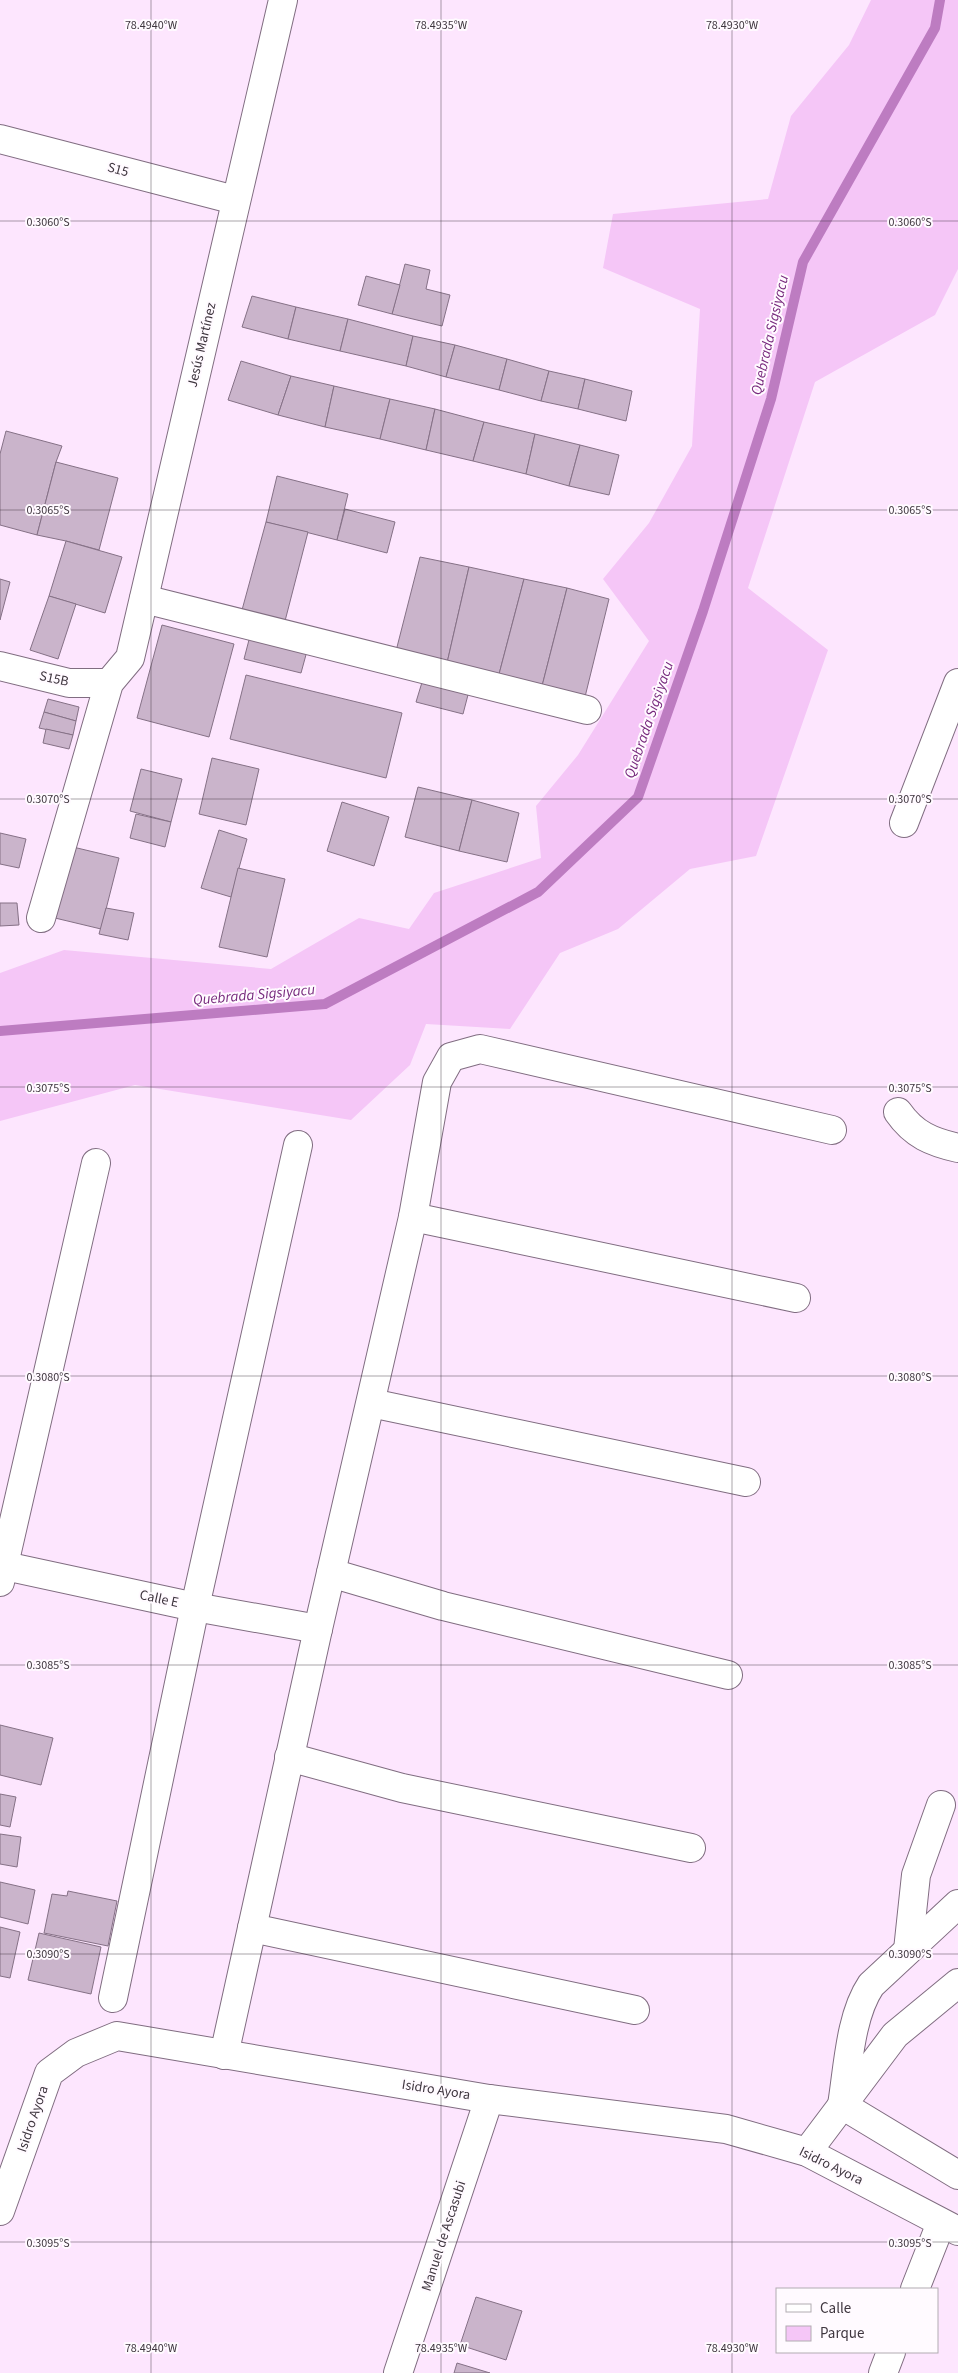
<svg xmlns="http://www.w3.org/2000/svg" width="958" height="2373" font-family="'Source Sans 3',sans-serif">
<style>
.green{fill:#f5c6f7}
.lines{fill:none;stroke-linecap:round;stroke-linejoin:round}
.stream{stroke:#bd7cc1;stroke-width:10}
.building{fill:#cab4cb;stroke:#857186}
.minor-casing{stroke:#806d81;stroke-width:30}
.minor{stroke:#fff;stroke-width:28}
.ticks{fill:none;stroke:#3f363f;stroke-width:1;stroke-opacity:0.45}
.labels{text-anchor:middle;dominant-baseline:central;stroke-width:4;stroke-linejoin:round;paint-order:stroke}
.street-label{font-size:14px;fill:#3f363f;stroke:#fffaff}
.water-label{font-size:15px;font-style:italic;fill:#77297d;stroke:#fffaff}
.ticks-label{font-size:12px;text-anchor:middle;fill:#3f363f;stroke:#fffaff;stroke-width:4;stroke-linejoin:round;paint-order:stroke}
</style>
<rect width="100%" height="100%" fill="#fde6fe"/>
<polygon class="green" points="871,0 958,0 958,269 935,315 815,382 748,588 828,650 756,856 690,869 618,929 560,953 510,1029 426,1024 410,1065 351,1120 135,1085 0,1121 0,973 64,950 271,969 359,918 409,929 434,893 541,858 536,806 578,755 649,641 603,579 649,523 692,446 700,309 603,268 613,214 768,199 791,116 849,45"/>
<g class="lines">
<polyline class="stream" points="0,1031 325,1004 538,892 638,797 703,611 771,399 803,262 935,28 940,0"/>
</g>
<g class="building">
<polygon points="405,264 430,270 426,289 450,295 442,326 392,314"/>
<polygon points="366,276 400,285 392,314 358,305"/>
<polygon points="252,296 296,307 288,339 242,327"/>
<polygon points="296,307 348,319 340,351 288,339"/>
<polygon points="348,319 413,336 406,366 340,351"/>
<polygon points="413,336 455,345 446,377 406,366"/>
<polygon points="455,345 507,359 499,390 446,377"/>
<polygon points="507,359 549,371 541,401 499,390"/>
<polygon points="241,361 291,376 278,415 228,400"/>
<polygon points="549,371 585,379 578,409 541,401"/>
<polygon points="291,376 334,386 325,427 278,415"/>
<polygon points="585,379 632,391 626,421 578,409"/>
<polygon points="334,386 390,399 380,439 325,427"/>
<polygon points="390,399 435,409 426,450 380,439"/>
<polygon points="435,409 484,422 473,461 426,450"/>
<polygon points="484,422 535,434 526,474 473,461"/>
<polygon points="6,431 62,446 56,462 37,535 0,525 0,454"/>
<polygon points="535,434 580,445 569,486 526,474"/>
<polygon points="580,445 619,455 609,495 569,486"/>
<polygon points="56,462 118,478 99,550 66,541 37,535"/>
<polygon points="277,476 348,494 337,540 266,522"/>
<polygon points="345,509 395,522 387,553 337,540"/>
<polygon points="266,522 308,532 285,621 242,610"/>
<polygon points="66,541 122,557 105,613 49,596"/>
<polygon points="420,557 469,567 447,663 396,651"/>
<polygon points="469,567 524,579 498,678 447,663"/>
<polygon points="0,579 10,582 0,620"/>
<polygon points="524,579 567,588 541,690 498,678"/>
<polygon points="567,588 609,599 584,701 541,690"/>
<polygon points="49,596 76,604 58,659 30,650"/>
<polygon points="162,625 234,644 209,737 137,718"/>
<polygon points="250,636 307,651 301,673 244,659"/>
<polygon points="246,675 402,713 386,778 230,739"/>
<polygon points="423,679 469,691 463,714 416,702"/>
<polygon points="48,699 79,707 76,721 44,712"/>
<polygon points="44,712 76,721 73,735 39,728"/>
<polygon points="46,729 73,735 69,749 43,743"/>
<polygon points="212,758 259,769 246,825 199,814"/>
<polygon points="141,769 182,779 171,822 130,811"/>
<polygon points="418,787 472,800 459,851 405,837"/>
<polygon points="472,800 519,813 507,862 459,851"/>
<polygon points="342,802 389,817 374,866 327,851"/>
<polygon points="136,814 171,822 165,847 130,838"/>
<polygon points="219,830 247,839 231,897 201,888"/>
<polygon points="0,833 26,839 19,868 0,864"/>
<polygon points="73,847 119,858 101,929 55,918"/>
<polygon points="238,868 285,879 267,957 219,947"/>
<polygon points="0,903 17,903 19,925 0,926"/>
<polygon points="106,908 134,913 128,940 99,934"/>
<polygon points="0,1725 53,1738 41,1785 0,1775"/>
<polygon points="0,1794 16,1797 10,1827 0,1825"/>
<polygon points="0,1834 21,1837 17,1867 0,1864"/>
<polygon points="0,1882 35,1890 28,1924 0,1917"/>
<polygon points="68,1891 117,1901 108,1946 44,1933 52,1894 67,1896"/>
<polygon points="0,1927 20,1932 10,1978 0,1976"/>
<polygon points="39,1933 101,1947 91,1994 28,1980"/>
<polygon points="476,2297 522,2311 506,2360 460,2345"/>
<polygon points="457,2363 490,2373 454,2373"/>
</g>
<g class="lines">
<g class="minor-casing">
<g id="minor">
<polyline points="0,139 235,200"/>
<polyline points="144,599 587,710"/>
<polyline points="0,666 69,683 109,683"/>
<polyline points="904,823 958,683"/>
<polyline points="41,918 109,683 130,658 283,0"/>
<path d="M898,1112C914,1135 932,1142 958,1148"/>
<polyline points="413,1217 796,1298"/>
<polyline points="371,1403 746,1482"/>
<polyline points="0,1565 195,1607 318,1629"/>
<polyline points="331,1573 443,1606 728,1675"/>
<polyline points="0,1582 96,1163"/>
<polyline points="289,1757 402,1788 691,1848"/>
<path d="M958,1904L871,1985C850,2016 848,2068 842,2105L958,2175"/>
<polyline points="252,1928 635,2010"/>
<polyline points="908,1950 916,1875 941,1805"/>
<polyline points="113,1998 195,1607 298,1145"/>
<polyline points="224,2055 318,1629 413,1217 437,1082 451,1057 480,1049 832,1130"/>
<polyline points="807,2152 895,2035 958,1983"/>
<polyline points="0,2211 49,2073 76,2053 117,2036 489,2099 726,2129 807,2152 958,2231"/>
<polyline points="915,2289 941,2223"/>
<polyline points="398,2373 489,2099"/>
<polyline points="883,2373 891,2352"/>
</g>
</g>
<use href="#minor" class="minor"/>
</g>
<path class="ticks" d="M151,0V2373M441,0V2373M732,0V2373M0,221H958M0,510H958M0,799H958M0,1087H958M0,1376H958M0,1665H958M0,1954H958M0,2242H958"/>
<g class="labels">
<g class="street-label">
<text transform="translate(118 170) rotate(15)">S15</text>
<text transform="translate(202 345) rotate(-77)">Jesús Martínez</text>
<text transform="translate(54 679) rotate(12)">S15B</text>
<text transform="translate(159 1599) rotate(12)">Calle E</text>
<text transform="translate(436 2090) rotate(9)">Isidro Ayora</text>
<text transform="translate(33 2119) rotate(-71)">Isidro Ayora</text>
<text transform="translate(831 2166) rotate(26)">Isidro Ayora</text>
<text transform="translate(444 2236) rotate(-72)">Manuel de Ascasubi</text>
</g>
<g class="water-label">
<text transform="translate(770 335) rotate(-77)">Quebrada Sigsiyacu</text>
<text transform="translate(649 720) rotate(-71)">Quebrada Sigsiyacu</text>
<text transform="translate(254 995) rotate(-5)">Quebrada Sigsiyacu</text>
</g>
</g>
<g class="ticks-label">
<text x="151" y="29">78.4940°W</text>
<text x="441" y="29">78.4935°W</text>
<text x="732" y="29">78.4930°W</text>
<text x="48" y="226">0.3060°S</text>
<text x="910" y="226">0.3060°S</text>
<text x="48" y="514">0.3065°S</text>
<text x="910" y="514">0.3065°S</text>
<text x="48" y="803">0.3070°S</text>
<text x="910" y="803">0.3070°S</text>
<text x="48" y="1092">0.3075°S</text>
<text x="910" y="1092">0.3075°S</text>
<text x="48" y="1381">0.3080°S</text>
<text x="910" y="1381">0.3080°S</text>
<text x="48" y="1669">0.3085°S</text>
<text x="910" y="1669">0.3085°S</text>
<text x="48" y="1958">0.3090°S</text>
<text x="910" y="1958">0.3090°S</text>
<text x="48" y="2247">0.3095°S</text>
<text x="910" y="2247">0.3095°S</text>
<text x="151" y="2352">78.4940°W</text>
<text x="441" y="2352">78.4935°W</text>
<text x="732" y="2352">78.4930°W</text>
</g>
<rect x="776" y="2288" width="162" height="65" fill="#fffaff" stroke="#b2acb2"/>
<rect x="786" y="2304" width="25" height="8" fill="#ffffff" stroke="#b2acb2"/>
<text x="820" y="2313" font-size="15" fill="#3f363f">Calle</text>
<rect x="786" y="2326" width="25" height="15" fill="#f5c6f7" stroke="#b2acb2"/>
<text x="820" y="2338" font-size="15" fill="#3f363f">Parque</text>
</svg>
